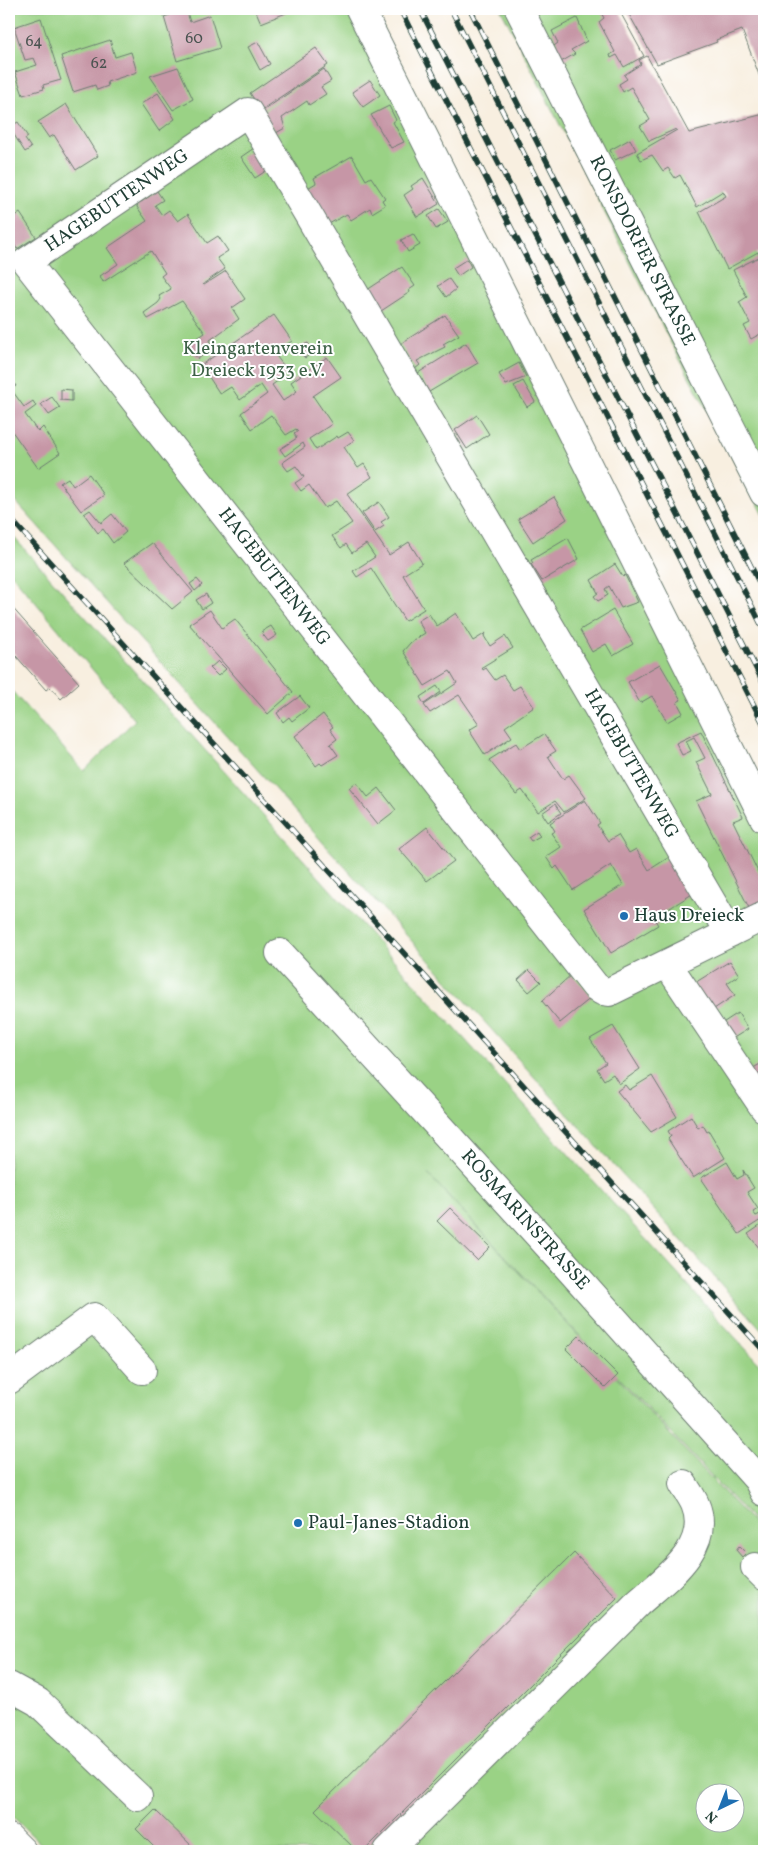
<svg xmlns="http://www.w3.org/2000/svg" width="773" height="1860" font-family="Vollkorn,serif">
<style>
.green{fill:#9ad285;stroke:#5c885c;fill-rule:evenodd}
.building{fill:#c696a6}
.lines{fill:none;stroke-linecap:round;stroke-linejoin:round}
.minor-casing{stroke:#6b7b70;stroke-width:30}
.minor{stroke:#fff;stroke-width:28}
.rail-casing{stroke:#1f3d34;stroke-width:5.5}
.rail{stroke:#fff;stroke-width:4;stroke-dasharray:11;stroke-linecap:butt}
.poi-dot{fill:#1f6fb2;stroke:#fff;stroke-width:2}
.labels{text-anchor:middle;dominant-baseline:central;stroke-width:4;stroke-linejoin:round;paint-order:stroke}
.number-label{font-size:16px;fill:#495350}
.street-label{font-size:19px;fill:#1f3d34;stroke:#fff}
.park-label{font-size:19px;fill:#3e6248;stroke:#fff}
.poi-label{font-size:19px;fill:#1f3d34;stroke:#fff;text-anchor:start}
</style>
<rect width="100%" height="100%" fill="#fff"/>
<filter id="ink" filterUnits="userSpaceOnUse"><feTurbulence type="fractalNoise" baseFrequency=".02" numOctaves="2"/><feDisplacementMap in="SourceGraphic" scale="10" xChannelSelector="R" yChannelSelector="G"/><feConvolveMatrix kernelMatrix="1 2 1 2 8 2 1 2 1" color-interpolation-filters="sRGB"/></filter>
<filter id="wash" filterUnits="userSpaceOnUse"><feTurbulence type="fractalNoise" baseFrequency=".0096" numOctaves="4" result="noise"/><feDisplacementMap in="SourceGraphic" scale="20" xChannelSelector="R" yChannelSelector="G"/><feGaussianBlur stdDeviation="1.12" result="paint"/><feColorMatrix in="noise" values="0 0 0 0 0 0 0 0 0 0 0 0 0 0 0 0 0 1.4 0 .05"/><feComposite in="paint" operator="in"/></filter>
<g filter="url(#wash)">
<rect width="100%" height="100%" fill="#f8efe0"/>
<g class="green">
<polygon points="9,9 367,9 764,818 764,1332 9,494"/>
<polygon points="501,9 613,9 764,267 764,515 671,343"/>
<path d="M9,532L540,1123L764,1369V1532L427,1173L764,1535V1851H48L9,1813V688L84,771L135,720L9,571ZM706,1792H736V1822H706Z"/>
</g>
<g id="blocks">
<g class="building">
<polygon points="186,9 190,22 210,15 220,48 177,61 164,17"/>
<polygon points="255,9 296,9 261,23"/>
<polygon points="599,9 621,9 619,10 644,56 624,67 617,55 611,58 610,55 615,52 599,22 604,18"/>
<polygon points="626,9 764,9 764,88 742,30 716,40 717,42 657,64"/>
<polygon points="41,18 61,80 43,85 44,89 23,95 15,72 37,65 34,58 25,60 14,27"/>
<polygon points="577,18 587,41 571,50 575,54 559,63 551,48 558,43 552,31"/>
<polygon points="110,40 115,57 131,52 137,72 107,82 108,86 97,90 95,85 73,92 61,56"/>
<polygon points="258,42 270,64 260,70 248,47"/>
<polygon points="316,48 328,65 261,110 250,93"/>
<polygon points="647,56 689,133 764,114 764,263 758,252 727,269 699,212 726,196 723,191 697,207 680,175 675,178 668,168 663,171 652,155 641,160 637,153 677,130 676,129 649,141 640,126 650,120 631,87 623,92 619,84 627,79 624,75 641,64 639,60"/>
<polygon points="178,67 193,99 173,110 150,76"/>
<polygon points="324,69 331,81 321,87 326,94 309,105 307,101 282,118 285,128 276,133 261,112"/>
<polygon points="370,80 380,95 363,107 352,92"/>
<polygon points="158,93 175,119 159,131 141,104"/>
<polygon points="66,104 98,156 76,170 54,135 49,138 38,122"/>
<polygon points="389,106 396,120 393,122 404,142 391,148 371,115"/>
<polygon points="18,122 28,137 25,139 31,148 25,152 9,127"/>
<polygon points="630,139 636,150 615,160 610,150"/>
<polygon points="254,148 269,169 255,178 241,157"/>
<polygon points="352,156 366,180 371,177 385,198 382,200 385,205 372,213 370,208 351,220 347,214 327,225 306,189 316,183 314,178"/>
<polygon points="423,178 439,204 417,217 404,195 413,189 411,186"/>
<polygon points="157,191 163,200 155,205 162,215 169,210 178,221 188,214 207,243 218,236 228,251 217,258 225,269 203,284 204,285 226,271 245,299 232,308 239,319 210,340 212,348 198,359 187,345 205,333 182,301 148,319 144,313 158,303 161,299 159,296 171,289 161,276 165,273 151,251 103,282 100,276 118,264 107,248 147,221 137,207 138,202 141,202"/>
<polygon points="439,209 448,222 436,229 428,216"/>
<polygon points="20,213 36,237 17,249 9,236 9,220"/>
<polygon points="413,234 420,245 408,252 401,240"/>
<polygon points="759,257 764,266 764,332 751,339 744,326 750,323 739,302 747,297 733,270"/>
<polygon points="467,259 471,267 458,276 453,268"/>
<polygon points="402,267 415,286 409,290 410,292 378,313 364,292"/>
<polygon points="449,279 456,289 446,297 438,286"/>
<polygon points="274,315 292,341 274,353 289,373 272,385 283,401 297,391 291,382 327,357 341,377 313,396 332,424 309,439 316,450 337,436 338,438 348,432 354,440 344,447 358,468 364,464 372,477 347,494 389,555 409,542 422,563 403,575 424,609 405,621 371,568 357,577 353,571 375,557 366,544 352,553 346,544 341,548 332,536 352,523 336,501 325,508 309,485 301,491 295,483 304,477 296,466 288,471 282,463 305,447 303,443 285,456 280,449 297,438 294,434 298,431 296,429 286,435 271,415 252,429 241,413 267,394 261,385 240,400 231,387 220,394 201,365"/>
<polygon points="445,315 459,335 443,344 445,347 417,361 420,365 415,369 400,344"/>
<polygon points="308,343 314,352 305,358 298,348"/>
<polygon points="466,343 478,363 429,392 418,373"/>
<polygon points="519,363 526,377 506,385 499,374"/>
<polygon points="9,376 16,386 11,389 24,407 33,401 36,406 25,414 38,432 43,427 60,453 38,468 9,427"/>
<polygon points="523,381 535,402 527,407 514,386"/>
<polygon points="61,389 72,390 72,401 61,400"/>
<polygon points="52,397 60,408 49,415 41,404"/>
<polygon points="477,415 489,434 467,449 455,430"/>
<polygon points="89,474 104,495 81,511 60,483 68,478 73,486"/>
<polygon points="554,497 567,519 533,542 518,519"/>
<polygon points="379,502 389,517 381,522 384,526 375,532 362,513"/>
<polygon points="90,510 101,523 112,514 126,532 113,543 103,529 98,533 84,514"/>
<polygon points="568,538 579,559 542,581 531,564 533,563 531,560"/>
<polygon points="152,543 193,592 172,609 124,563"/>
<polygon points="615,564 623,577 625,575 638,602 621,608 609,586 605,589 608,595 598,601 594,596 598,593 591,580"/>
<polygon points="197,579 202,585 195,591 190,584"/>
<polygon points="206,594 211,603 202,609 196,600"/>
<polygon points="9,604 79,683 61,699 50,687 46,690 9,648"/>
<polygon points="210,610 222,628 235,619 293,692 268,714 189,624"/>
<polygon points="613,610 633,644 613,656 606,644 592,652 580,630"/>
<polygon points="456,613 473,641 486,633 484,636 490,646 505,636 513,648 482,667 483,670 486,668 495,680 503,675 513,690 520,686 534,707 505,727 512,737 485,755 469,730 479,724 459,695 430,713 424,705 457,683 450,671 425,686 403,651 411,642 425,633 418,621 429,614 437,626"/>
<polygon points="271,626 277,635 268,641 261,632"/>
<polygon points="218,661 226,669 218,676 210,668"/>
<polygon points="660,664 681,700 677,702 683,713 667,722 652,696 640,703 628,682"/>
<polygon points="437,686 441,692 424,704 420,697"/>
<polygon points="300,696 309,708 292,721 289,717 283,722 277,713"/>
<polygon points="323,714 333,727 330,729 337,739 330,744 338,755 322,765 320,763 316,766 295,736"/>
<polygon points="701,731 743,817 733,821 764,884 764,901 749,908 696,801 712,794 696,762 705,758 694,737 686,741 691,751 682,755 676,743"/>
<polygon points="544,734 556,751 548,756 563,779 569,775 586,798 564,812 555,801 538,812 522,790 516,794 489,760 516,743 520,749"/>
<polygon points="356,782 368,797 379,788 396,810 378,824 349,788"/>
<polygon points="585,800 600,823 597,825 608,841 618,835 629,853 636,849 649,870 674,854 697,891 654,918 658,925 611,953 584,909 623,885 611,865 573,890 557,866 554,869 546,857 561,847 551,833 555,831 550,823"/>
<polygon points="555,804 561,813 548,822 542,813"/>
<polygon points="427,827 454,861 427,881 399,849"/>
<polygon points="537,831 540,836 531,841 528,837"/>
<polygon points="730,961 739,975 727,983 735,995 711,1011 693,984"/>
<polygon points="529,970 541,982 529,992 518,980"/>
<polygon points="572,974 592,997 560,1023 542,1001"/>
<polygon points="738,1013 748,1029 732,1039 718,1026"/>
<polygon points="613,1026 640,1069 619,1084 613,1074 604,1080 597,1069 606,1063 590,1039"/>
<polygon points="762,1063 764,1066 764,1098 748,1071"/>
<polygon points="652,1076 677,1117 651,1132 617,1091 625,1085 629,1090"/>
<polygon points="691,1116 698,1128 703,1125 707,1132 709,1131 725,1158 693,1178 668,1139 671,1136 668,1131"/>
<polygon points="727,1162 737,1179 744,1175 743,1170 754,1188 747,1192 758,1209 753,1212 756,1216 764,1212 764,1218 739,1234 701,1178"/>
<polygon points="450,1208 490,1247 477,1260 437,1221"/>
<polygon points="764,1223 764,1254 748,1234"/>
<polygon points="579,1336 618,1375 605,1388 566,1349"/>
<polygon points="739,1546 746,1553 742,1557 736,1550"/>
<polygon points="574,1553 617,1598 364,1851 357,1851 315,1810"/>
<polygon points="155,1810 197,1851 158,1851 136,1829"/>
</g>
</g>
</g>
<g filter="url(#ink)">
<use href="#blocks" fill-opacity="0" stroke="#6b7b70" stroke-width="1"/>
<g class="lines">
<g class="minor-casing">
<g id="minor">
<polyline points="360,9 764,818"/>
<polyline points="519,9 764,493"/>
<polyline points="730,933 248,112 26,262 595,986 602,991 609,992 764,916"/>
<polyline points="280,953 565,1264 758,1480 764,1492"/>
<polyline points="668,965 764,1108"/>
<polyline points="9,1380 94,1317 142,1370"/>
<polyline points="755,1567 764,1576"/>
<polyline points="9,1686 38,1702 138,1797"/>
<polyline points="9,1838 22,1851"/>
<path d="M388,1851L637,1604C665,1579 713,1547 695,1504C692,1497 687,1490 683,1484"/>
</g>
</g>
<use href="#minor" class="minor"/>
<g class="rail-casing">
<g id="rail">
<polyline points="400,9 764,725"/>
<polyline points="420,9 764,684"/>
<polyline points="451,9 764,630"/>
<polyline points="470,9 764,592"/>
<polyline points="9,517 764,1351"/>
</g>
</g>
<use href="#rail" class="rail"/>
</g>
</g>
<g class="poi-dot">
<circle cx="624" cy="916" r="5"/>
<circle cx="298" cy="1523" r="5"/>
</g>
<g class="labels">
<g class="number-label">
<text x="194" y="39">60</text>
<text x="34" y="42">64</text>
<text x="99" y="64">62</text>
</g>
<g class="street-label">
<text transform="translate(117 201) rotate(-34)">HAGEBUTTENWEG</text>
<text transform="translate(642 251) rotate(63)">RONSDORFER STRASSE</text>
<text transform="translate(274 577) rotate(52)">HAGEBUTTENWEG</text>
<text transform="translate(631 764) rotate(60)">HAGEBUTTENWEG</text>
<text transform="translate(525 1220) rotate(48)">ROSMARINSTRASSE</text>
</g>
<g class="park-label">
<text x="258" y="349">Kleingartenverein<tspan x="258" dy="22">Dreieck 1933 e.V.</tspan></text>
</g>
<g class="poi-label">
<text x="634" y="916">Haus Dreieck</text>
<text x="308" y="1523">Paul-Janes-Stadion</text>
</g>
</g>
<rect width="773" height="1860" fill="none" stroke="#fff" stroke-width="30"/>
<g transform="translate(720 1808) rotate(223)"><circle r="24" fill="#ffffff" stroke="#a5b1ae"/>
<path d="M0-4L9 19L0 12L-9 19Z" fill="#1f6fb2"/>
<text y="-8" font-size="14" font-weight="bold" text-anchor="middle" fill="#1f3d34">N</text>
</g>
</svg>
